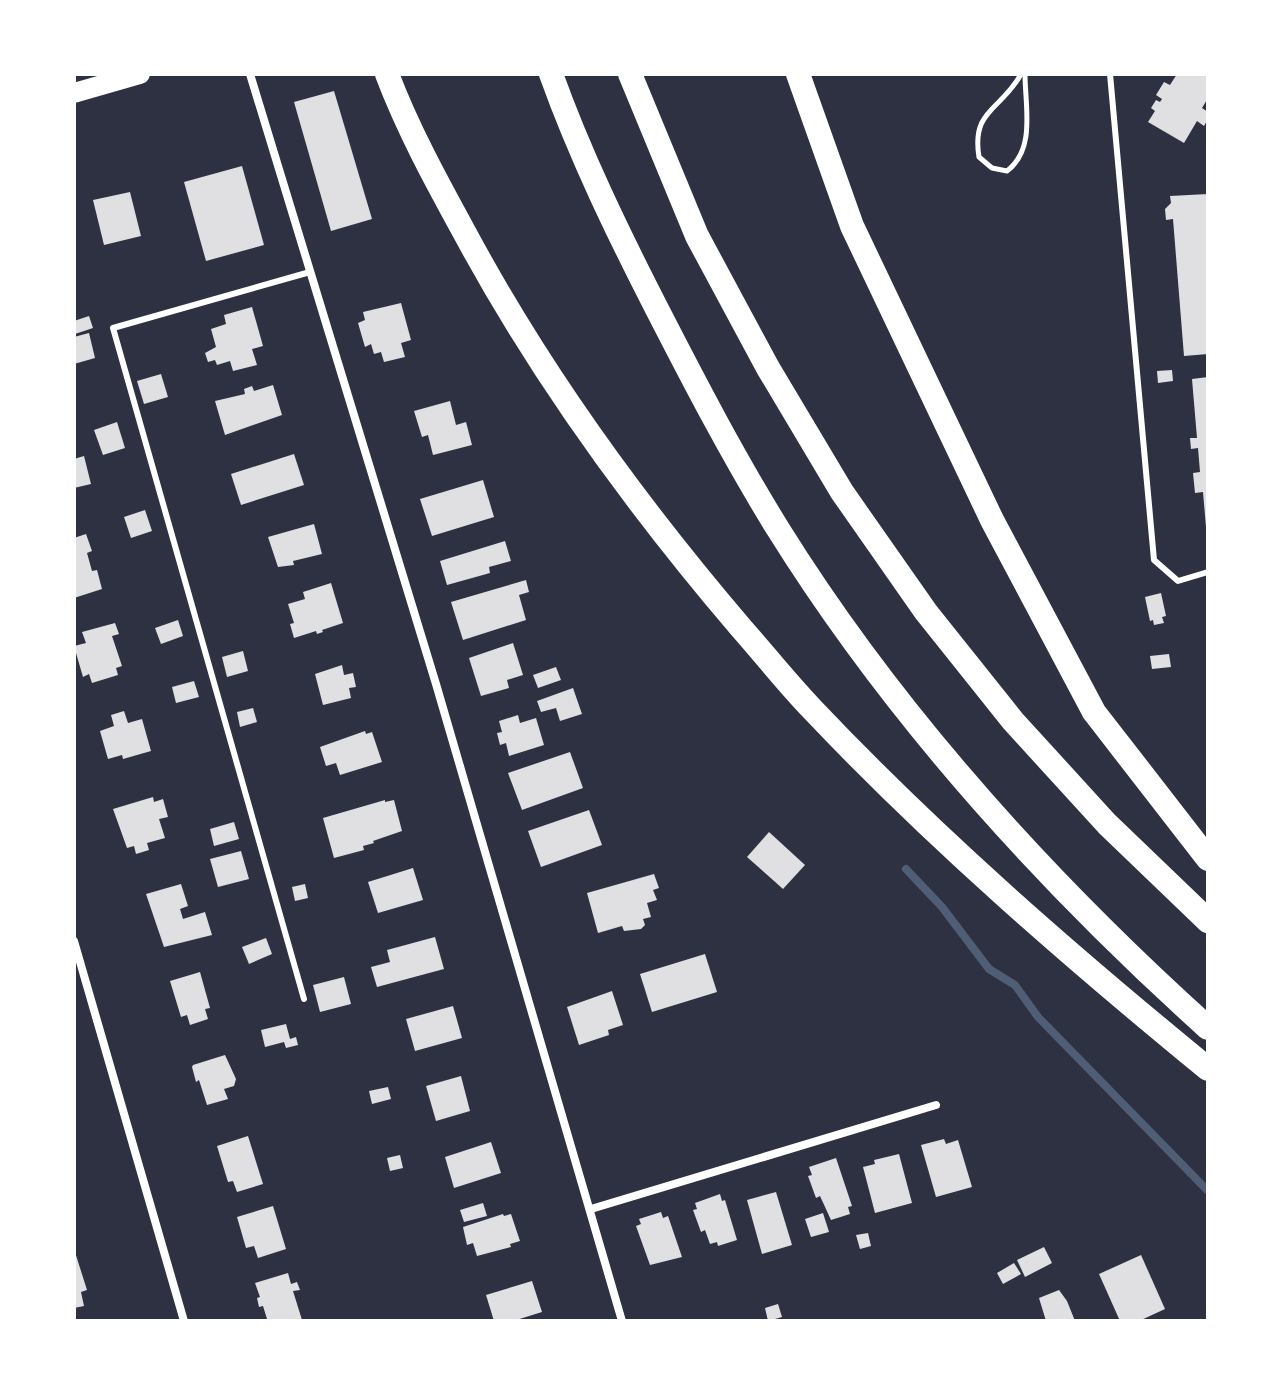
<svg xmlns="http://www.w3.org/2000/svg" width="1282" height="1395" font-family="'Alegreya Sans',sans-serif">
<style>
.lines{fill:none;stroke-linecap:round;stroke-linejoin:round}
.stream{stroke:#4f5d75;stroke-width:8}
.building{fill:#e0e0e3}
.path{stroke:#fff;stroke-width:5}
.service{stroke:#fff;stroke-width:6}
.minor{stroke:#fff;stroke-width:8}
.primary{stroke:#fff;stroke-width:20}
.motorway{stroke:#fff;stroke-width:24}
</style>
<rect width="100%" height="100%" fill="#2d3142"/>
<g class="lines">
<polyline class="stream" points="906,869 942,907 989,969 1015,985 1038,1017 1208,1191"/>
</g>
<g class="building">
<polygon points="1177,74 1208,74 1208,98 1202,108 1208,112 1208,119 1204,126 1197,121 1184,143 1148,122 1155,111 1151,108 1156,100 1160,102 1162,99 1156,95 1164,82 1170,85"/>
<polygon points="334,91 372,219 331,231 294,102"/>
<polygon points="242,166 264,245 206,261 184,182"/>
<polygon points="130,192 141,236 104,245 93,200"/>
<polygon points="1208,194 1208,354 1184,356 1173,219 1166,220 1165,209 1171,203 1170,196"/>
<polygon points="401,303 411,340 401,343 405,357 384,362 381,352 374,354 371,344 365,347 358,323 365,320 363,312"/>
<polygon points="252,307 263,346 252,349 257,365 233,371 230,361 217,365 215,360 208,362 205,353 216,347 211,329 226,324 224,315"/>
<polygon points="89,316 93,328 75,334 74,321"/>
<polygon points="89,333 95,358 74,364 74,337"/>
<polygon points="1172,370 1173,381 1158,383 1157,371"/>
<polygon points="161,374 168,397 144,404 137,381"/>
<polygon points="1208,377 1208,527 1206,527 1203,492 1195,493 1193,473 1200,472 1198,448 1191,449 1190,438 1197,438 1192,379"/>
<polygon points="273,385 282,415 225,435 215,401 245,394 244,389 252,386 254,391"/>
<polygon points="450,401 456,425 466,422 472,445 433,455 428,435 422,437 414,411"/>
<polygon points="117,422 125,448 103,455 94,430"/>
<polygon points="294,454 304,485 241,505 231,474"/>
<polygon points="84,456 91,484 74,488 74,459"/>
<polygon points="483,480 494,517 432,536 420,499"/>
<polygon points="145,510 152,531 131,538 124,517"/>
<polygon points="314,524 322,554 293,561 294,565 278,567 268,537"/>
<polygon points="86,534 92,551 87,553 92,571 97,570 102,589 74,598 74,538"/>
<polygon points="505,541 511,561 489,567 490,573 447,585 440,561"/>
<polygon points="526,580 529,592 519,595 526,620 463,640 451,602"/>
<polygon points="331,583 343,623 322,630 323,632 317,634 316,631 294,638 290,624 294,623 288,604 305,599 303,592"/>
<polygon points="1161,593 1166,616 1162,617 1164,623 1154,625 1153,620 1150,621 1145,597"/>
<polygon points="178,620 183,636 161,644 155,628"/>
<polygon points="115,623 119,634 112,636 122,666 116,668 118,675 92,683 89,674 83,677 74,646 86,643 82,632"/>
<polygon points="513,643 523,675 507,680 509,688 481,696 469,658"/>
<polygon points="243,651 248,671 227,677 222,657"/>
<polygon points="1169,654 1171,667 1152,669 1150,656"/>
<polygon points="342,665 344,675 353,673 356,687 349,688 351,698 323,705 315,674"/>
<polygon points="556,667 561,680 538,688 533,675"/>
<polygon points="194,681 199,697 176,703 172,687"/>
<polygon points="573,688 582,714 560,721 556,708 541,712 537,701"/>
<polygon points="253,708 257,722 240,727 237,712"/>
<polygon points="124,711 128,723 142,719 151,751 123,759 122,755 108,759 100,731 114,726 111,715"/>
<polygon points="518,715 520,723 536,718 544,745 509,756 506,743 500,745 497,733 502,732 499,721"/>
<polygon points="365,731 366,734 372,732 382,762 340,775 336,763 326,766 320,747"/>
<polygon points="570,752 583,788 522,810 508,773"/>
<polygon points="153,797 154,802 163,799 168,817 159,819 165,838 147,843 149,850 136,854 134,846 127,848 113,809"/>
<polygon points="385,800 385,802 394,800 402,831 373,841 374,843 363,846 364,850 334,858 323,818"/>
<polygon points="589,810 602,845 541,867 528,831"/>
<polygon points="234,822 239,839 214,846 210,829"/>
<polygon points="769,832 805,865 783,889 747,857"/>
<polygon points="241,851 249,879 218,887 210,859"/>
<polygon points="413,868 423,900 378,913 368,882"/>
<polygon points="654,874 659,888 653,890 657,900 647,903 651,917 643,919 645,925 641,929 624,931 622,926 598,933 587,893"/>
<polygon points="181,884 188,906 180,909 183,919 205,912 212,935 164,947 146,894"/>
<polygon points="305,884 308,898 295,901 292,887"/>
<polygon points="435,937 444,969 377,987 371,967 390,962 387,950"/>
<polygon points="266,938 272,954 249,964 242,947"/>
<polygon points="705,954 717,992 652,1012 640,974"/>
<polygon points="200,972 210,1008 205,1009 208,1019 190,1025 187,1015 181,1017 170,981"/>
<polygon points="344,977 351,1004 320,1012 313,985"/>
<polygon points="612,991 623,1025 608,1030 609,1035 579,1045 567,1007"/>
<polygon points="453,1006 462,1038 415,1051 406,1019"/>
<polygon points="286,1024 290,1039 296,1037 298,1045 286,1048 284,1042 265,1047 261,1030"/>
<polygon points="225,1055 236,1079 234,1086 224,1089 228,1099 207,1105 199,1080 196,1082 192,1067 193,1065"/>
<polygon points="461,1076 470,1111 436,1121 426,1086"/>
<polygon points="388,1087 391,1099 372,1104 369,1091"/>
<polygon points="248,1136 263,1184 237,1192 233,1181 228,1182 217,1146"/>
<polygon points="944,1139 946,1144 958,1140 972,1187 936,1197 921,1145"/>
<polygon points="491,1142 501,1173 454,1188 445,1157"/>
<polygon points="899,1154 912,1203 875,1213 863,1167 875,1164 874,1160"/>
<polygon points="400,1155 403,1168 390,1171 387,1158"/>
<polygon points="836,1158 852,1206 848,1207 850,1214 831,1220 820,1196 816,1198 808,1176 812,1175 809,1167"/>
<polygon points="776,1192 792,1245 762,1254 747,1200"/>
<polygon points="720,1194 722,1201 725,1200 737,1240 718,1246 717,1242 710,1244 705,1230 701,1232 693,1210 697,1209 695,1203"/>
<polygon points="483,1203 487,1216 464,1222 460,1210"/>
<polygon points="273,1206 286,1249 258,1258 254,1246 246,1248 237,1217"/>
<polygon points="661,1212 663,1218 668,1216 682,1257 650,1265 636,1226 641,1224 639,1219"/>
<polygon points="823,1213 829,1232 811,1237 805,1219"/>
<polygon points="503,1214 504,1216 511,1214 520,1241 510,1244 511,1247 477,1256 473,1243 467,1245 463,1227"/>
<polygon points="868,1233 871,1246 860,1249 856,1235"/>
<polygon points="1044,1247 1052,1263 1025,1277 1017,1260"/>
<polygon points="74,1249 87,1290 81,1292 84,1306 74,1308"/>
<polygon points="1141,1255 1165,1309 1139,1321 1120,1321 1099,1274"/>
<polygon points="1014,1263 1021,1274 1003,1284 997,1273"/>
<polygon points="288,1273 291,1284 297,1282 300,1290 293,1291 302,1320 267,1319 263,1306 259,1307 257,1298 260,1297 255,1283"/>
<polygon points="532,1281 542,1312 513,1321 494,1321 486,1295"/>
<polygon points="1059,1290 1067,1301 1075,1321 1046,1321 1039,1298"/>
<polygon points="778,1304 782,1317 768,1321 765,1308"/>
</g>
<g class="lines">
<path class="path" d="M1021,74C1002,110 971,109 979,157L992,168L1007,171C1036,149 1025,106 1025,74"/>
<g class="service">
<polyline points="1110,74 1154,560 1178,581 1208,572"/>
<polyline points="304,999 113,328 310,272"/>
</g>
<g class="minor">
<polyline points="250,74 436,684 622,1321"/>
<polyline points="74,941 184,1321"/>
<polyline points="591,1209 936,1105"/>
</g>
<polyline class="primary" points="74,93 140,74"/>
<g class="motorway">
<path d="M387,74C410,135 443,193 474,250C549,386 641,511 742,629C765,655 787,683 811,708C934,838 1070,956 1208,1069"/>
<path d="M551,74C580,155 619,235 658,311C696,385 734,458 778,529C894,715 1046,882 1208,1028"/>
<polyline points="630,74 697,236 768,368 842,492 926,612 1013,721 1107,824 1208,921"/>
<polyline points="798,74 852,226 992,520 1094,712 1208,859"/>
</g>
</g>
<rect width="1282" height="1395" fill="none" stroke="#ffffff" stroke-width="152"/>
</svg>
